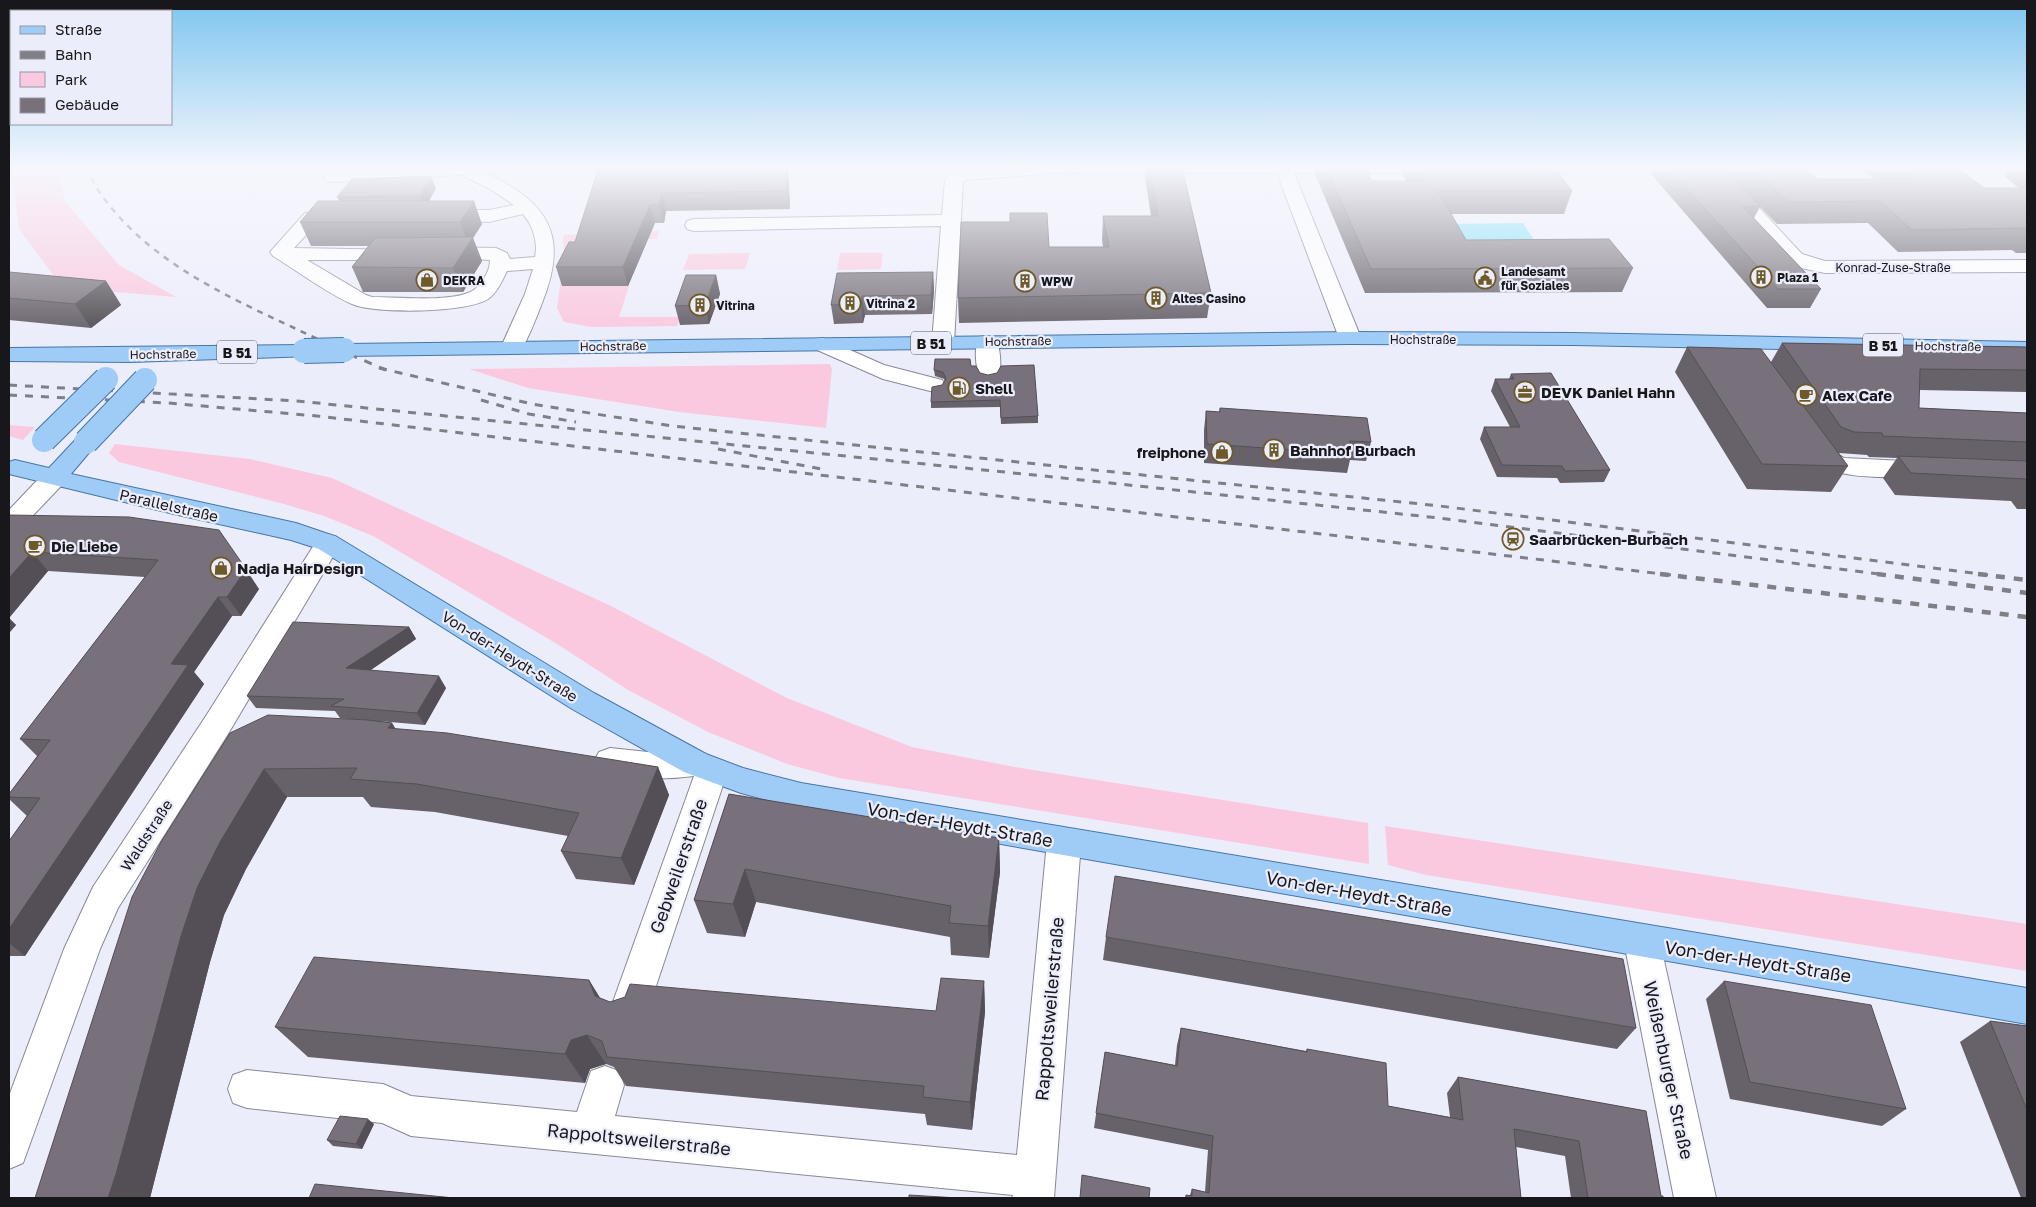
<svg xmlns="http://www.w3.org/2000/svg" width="2036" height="1207" font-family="'Golos Text',sans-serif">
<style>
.green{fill:#fac9df}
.water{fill:#7ddff9}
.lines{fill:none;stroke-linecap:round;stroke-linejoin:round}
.minor-casing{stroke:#878895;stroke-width:2}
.major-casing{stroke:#4676a7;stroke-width:2}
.minor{fill:#fff;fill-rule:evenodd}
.major{fill:#9fcbf7;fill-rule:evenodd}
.rail-far2{stroke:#7e7f87;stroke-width:2.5;stroke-dasharray:6 6;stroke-linecap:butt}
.rail-far1{stroke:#7e7f87;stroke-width:3;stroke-dasharray:8 8;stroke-linecap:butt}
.rail{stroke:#7e7f87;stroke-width:4.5;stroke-dasharray:9 9;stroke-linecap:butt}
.major-bridge-casing{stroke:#4676a7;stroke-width:26;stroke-linecap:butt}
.major-bridge{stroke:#9fcbf7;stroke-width:24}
.wall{fill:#67616a}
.shaded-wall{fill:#544f56}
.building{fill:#78717b;stroke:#544f56}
.labels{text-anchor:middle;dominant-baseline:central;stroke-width:4.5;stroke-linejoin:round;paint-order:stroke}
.far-street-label{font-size:12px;fill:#18181c;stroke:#ecedfa}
.far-poi-label{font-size:12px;font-weight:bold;fill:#18181c;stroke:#ecedfa;text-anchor:start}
.shield{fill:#ecedfa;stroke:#58585f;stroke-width:1}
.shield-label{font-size:14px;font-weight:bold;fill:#18181c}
.poi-label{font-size:15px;font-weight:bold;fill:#18181c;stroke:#ecedfa;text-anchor:start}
.street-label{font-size:15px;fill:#18181c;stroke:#ecedfa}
.near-street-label{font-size:18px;fill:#18181c;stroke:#ecedfa}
</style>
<rect width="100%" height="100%" fill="#ecedfa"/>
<g class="green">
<polygon points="9,167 60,167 64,200 119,265 176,297 63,288 19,229 12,174 9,173"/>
<polygon points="659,231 657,239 592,240 573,260 561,286 629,286 619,317 680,317 677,326 592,327 564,322 557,308 564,257 563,235"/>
<polygon points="750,253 745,269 683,270 689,254"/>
<polygon points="840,253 883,253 881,269 837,270"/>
<polygon points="830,364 832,369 826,428 679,412 528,388 469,369"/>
<polygon points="9,425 35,427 23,440 9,436"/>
<polygon points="115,444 250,459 332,478 609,605 787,698 912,747 1015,767 1368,823 1369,864 839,778 787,764 708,732 628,690 557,644 373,536 324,516 284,504 119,462 109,453"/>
<polygon points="1385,826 2027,924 2027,971 1426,875 1388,865"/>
</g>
<polygon class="water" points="1523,223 1544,255 1470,256 1452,224"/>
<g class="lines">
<g class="minor-casing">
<g id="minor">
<path d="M431,167C443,167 457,165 469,167C482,169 499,179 510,186C560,216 562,253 542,303C536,319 529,337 520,352L512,353L504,352L501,347L525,294L533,269L507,271C502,281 497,293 488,299C467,313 374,314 352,304C328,294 296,270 273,256L270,252L305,213H341L343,217L341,221L317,223L294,248L406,250L409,254L406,258L399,260H307L366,295L372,297C397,297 445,302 468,293C480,289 490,272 490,260L435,257L432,253L435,249L442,247L496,248L507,253L510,259L535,257C538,241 533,226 523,214L489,222L435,220L433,216L435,212L442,210H489L514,205L490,189L461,175L333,182L327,181L324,177L327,173L333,172Z"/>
<path d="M1002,167H1450L1451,168L1448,172L1442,173H1294L1361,338L1358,343L1350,344L1342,343L1339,338L1277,173L1068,172L966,180L963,182L954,343L951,348L943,349L935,348L932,343L941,226L694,231L687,229L685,225L687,221L694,219L942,215L945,180C956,164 985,168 1002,167Z"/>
<polygon points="1508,167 1732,167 1729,171 1723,172 1517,172 1511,171"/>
<polygon points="1731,183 1737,184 1802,254 1825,261 2027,260 2027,272 1825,273 1801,268 1788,262 1725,192 1722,188 1725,184"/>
<path d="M987,336L995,337C1000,346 1003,369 997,378L989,380L981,378C975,369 974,346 979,337Z"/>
<polygon points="823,338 884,365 942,380 945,385 942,390 934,392 883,379 815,349 812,344 815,339"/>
<path d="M1816,444L1824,447L1844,458L1926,462L1935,465L1938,470L1935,475L1926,478C1892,476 1824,483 1804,452L1808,447Z"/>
<polygon points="54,470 63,472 66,478 63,484 18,531 9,534 9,510 45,472"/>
<polygon points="328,534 337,537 341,543 228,734 118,908 100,949 23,1163 9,1169 9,1096 64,949 93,887 206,716 319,537"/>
<path d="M610,748L667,754L695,750L706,754L708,758L712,757L723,761L728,770L647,1013L641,1026L628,1031L615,1026L609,1013L694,776C663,780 629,780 599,770L594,761L599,752Z"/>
<polygon points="1064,828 1076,832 1081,842 1054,1198 1012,1198 1013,1195 411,1136 382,1123 247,1108 233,1103 228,1089 233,1075 247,1070 383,1084 411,1096 577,1112 591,1071 605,1066 619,1071 624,1085 615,1116 1017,1155 1047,842 1052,832"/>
<polygon points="1642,926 1655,930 1660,942 1716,1198 1674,1198 1624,942 1629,930"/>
</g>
</g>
<g class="major-casing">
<g id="major">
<polygon points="1350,332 1573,333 2027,342 2027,354 1573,345 1350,344 344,356 336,355 333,350 336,345 344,344"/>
<polygon points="304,345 312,346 315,351 312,356 131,362 9,361 9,348"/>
<polygon points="86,435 94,437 98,442 71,474 296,523 337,537 594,693 706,754 743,768 801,783 2027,988 2027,1024 801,809 741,793 684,772 572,709 319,549 291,540 178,515 9,474 9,462 15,460 49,468 78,437"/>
</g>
</g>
<use href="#minor" class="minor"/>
<use href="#major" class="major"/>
<path class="rail-far2" d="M86,167C91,177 96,188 103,197C159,274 256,308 338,349"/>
<g class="rail-far1">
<polyline points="335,348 386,370"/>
<polyline points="379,368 532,404 672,426 1440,506 1988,575"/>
<polyline points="9,385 297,401 1044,476 1439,518 1887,575"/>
<polyline points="9,395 168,403 317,416 1671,575"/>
<polyline points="481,400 529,414 576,422"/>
<polyline points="718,449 821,469"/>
</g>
<g class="rail">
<polyline points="1660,574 2027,617"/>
<polyline points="1877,574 2027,593"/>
<polyline points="1978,574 2027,580"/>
</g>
<g class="major-bridge-casing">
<g id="major-bridge">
<polyline points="304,351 344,350"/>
<polyline points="44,440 106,379"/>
<polyline points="86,442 145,380"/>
</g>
</g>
<use href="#major-bridge" class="major-bridge"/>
</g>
<g class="wall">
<polygon points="788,167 790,209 666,211 664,223 655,223 628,286 562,286 556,267 575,242 674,169"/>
<polygon points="1146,167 1182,167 1211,293 1207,318 959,323 958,298 1049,247 1103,247 1102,240 1103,216 1151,216 1145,177"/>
<polygon points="1316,167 1365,167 1372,181 1406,181 1402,174 1404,167 1554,167 1572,191 1564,214 1451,214 1466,240 1633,268 1622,292 1365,293 1315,174"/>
<polygon points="1654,167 1723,167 1729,173 1732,167 1803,167 1817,179 1874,179 1859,167 1956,167 1984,188 2019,188 2005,177 2011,167 2027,167 2027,253 2016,253 2012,250 1898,252 1868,223 1777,224 1760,207 1754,218 1821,289 1810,308 1767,308 1651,174"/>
<polygon points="436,188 429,201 482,224 473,238 482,261 463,292 363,292 352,267 369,246 311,246 300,222 339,201 337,197"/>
<polygon points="9,272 106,281 121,305 91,328 9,320"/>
<polygon points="933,272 934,291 932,314 865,315 863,323 834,324 831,305"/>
<polygon points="716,275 720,294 709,324 680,325 675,306"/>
<polygon points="1782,343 2027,347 2027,392 1919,390 1919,408 2027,413 2027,509 2017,509 2011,501 1895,495 1883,478 1897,458 1869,457 1867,455 1839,453 1848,466 1831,492 1747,489 1675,372 1687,347 1771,362"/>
<polygon points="971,366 1038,416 1038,423 1001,424 1000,407 931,408 931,402 945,382 944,379 935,376 934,370"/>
<polygon points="1511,374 1610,470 1604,482 1560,483 1557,478 1497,477 1480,439 1484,427 1510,427 1491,391 1495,379 1509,379"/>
<polygon points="1220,408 1371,442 1366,461 1350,460 1347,473 1204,463 1204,430 1206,411 1219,412"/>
<polygon points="9,515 259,589 241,616 232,616 194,672 204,684 25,956 9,956 9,841 27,816 9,799 9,794 37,756 20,739 145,577 48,571 9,618 16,625 9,633"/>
<polygon points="409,627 416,639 370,670 446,688 425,725 378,721 392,723 395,729 658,767 669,795 634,885 576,879 561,851 568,836 435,812 371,807 363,797 287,797 246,869 224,915 210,962 150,1198 35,1198 230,733 356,720 340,718 335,711 256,708 247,696"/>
<polygon points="729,794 999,838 1000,872 989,958 951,955 950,937 756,902 745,937 707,933 694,900"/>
<polygon points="1106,937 1636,1028 1617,1049 1103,960"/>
<polygon points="589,980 600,998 610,1002 936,1011 984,981 985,1012 972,1130 927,1125 925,1114 626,1086 614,1067 606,1064 590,1069 585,1083 308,1057 275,1027"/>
<polygon points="1724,981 1906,1109 1882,1126 1730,1099 1706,999"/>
<polygon points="1990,1021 2027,1026 2027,1198 2021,1198 1960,1042"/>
<polygon points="1181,1028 1306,1051 1307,1049 1388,1106 1450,1117 1447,1093 1458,1077 1646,1111 1661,1196 1663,1198 1571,1198 1565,1156 1516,1147 1521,1198 1185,1198 1186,1195 1190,1195 1192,1189 1205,1192 1208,1150 1094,1128 1105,1052 1175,1065 1177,1045"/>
<polygon points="374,1124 362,1149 333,1146 327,1140"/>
</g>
<g class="shaded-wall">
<polygon points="668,167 674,167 675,172 668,169"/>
<polygon points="786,167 788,167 790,209 787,191"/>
<polygon points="431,176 436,188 425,208 420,196"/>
<polygon points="662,193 666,211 664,223 659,205"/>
<polygon points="474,201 482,224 473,238 482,261 463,292 453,268 468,245 460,222"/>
<polygon points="650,205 655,223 628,286 623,267"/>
<polygon points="933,272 934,291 932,314 931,295"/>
<polygon points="716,275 720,294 709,324 705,305"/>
<polygon points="106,281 121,305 91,328 75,304"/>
<polygon points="862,296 865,315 863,323 861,304"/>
<polygon points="32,552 48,571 9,618 16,625 9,633 9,578"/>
<polygon points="246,569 259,589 241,616 227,597"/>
<polygon points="218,597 232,616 194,672 204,684 25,956 9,943 9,929 171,664"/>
<polygon points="409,627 416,639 355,681 346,668"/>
<polygon points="439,676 446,688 425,725 417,713"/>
<polygon points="392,723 410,752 388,728"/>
<polygon points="658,767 669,795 634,885 621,858"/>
<polygon points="264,769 287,797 246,869 224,915 210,962 150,1198 108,1198 181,936 197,888 220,842"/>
<polygon points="999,838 1000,872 989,958 988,926"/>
<polygon points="745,869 756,902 745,937 733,904"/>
<polygon points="589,980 608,1011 595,996"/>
<polygon points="984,981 985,1012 972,1130 970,1102"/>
<polygon points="587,1035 606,1064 590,1069 585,1083 565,1054 571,1040"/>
<polygon points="368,1119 374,1124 362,1149 356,1144"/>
</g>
<g class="building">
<polygon points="599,167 668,167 668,169 724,169 724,167 786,167 787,191 662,193 659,205 650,205 623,267 556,267 569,242 575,242"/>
<polygon points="1149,167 1182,167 1211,293 958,298 961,222 1010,222 1010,213 1047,213 1049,247 1109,247 1103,216 1158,216"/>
<polygon points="1326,167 1365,167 1372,181 1424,181 1416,167 1554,167 1572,191 1438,191 1466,240 1609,239 1633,268 1371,269"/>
<polygon points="1667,167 1723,167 1760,206 1743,207 1821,289 1778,289"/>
<polygon points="1753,167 1803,167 1817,179 1913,179 1897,167 1956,167 1984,188 2027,188 2027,228 1912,230 1880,201 1788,202"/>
<polygon points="431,176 420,196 337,197 352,179"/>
<polygon points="318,201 474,201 460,222 300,222"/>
<polygon points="473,237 453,268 352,267 375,238"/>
<polygon points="9,272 106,281 75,304 9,298"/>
<polygon points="933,272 931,295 862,296 861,304 831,305 837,273"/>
<polygon points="686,275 716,275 705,305 675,306"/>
<polygon points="1782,343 2027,347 2027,370 1920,369 1919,408 2027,413 2027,442 1883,436 1882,433 1854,432 1841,427"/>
<polygon points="1687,347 1761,349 1848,466 1762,464"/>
<polygon points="935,359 970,359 971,366 976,366 980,373 988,375 997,373 1001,366 1034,365 1038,416 1001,418 1000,400 931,402 932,387 942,385 946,379 943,372 934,370"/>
<polygon points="1551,373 1610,470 1565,471 1562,466 1502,465 1484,427 1520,427 1495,379 1514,379 1511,374"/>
<polygon points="1220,408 1367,418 1371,442 1350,441 1352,454 1207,444 1206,411 1220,412"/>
<polygon points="1898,456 2027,461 2027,479 1911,473"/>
<polygon points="9,515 129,517 219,530 246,569 227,597 218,597 171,664 188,665 9,929 9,841 40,798 9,797 9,794 50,740 20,739 158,560 32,552 9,578"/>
<polygon points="293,622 409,627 346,668 439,676 417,713 331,706 344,699 247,696"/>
<polygon points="268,715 368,720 392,723 388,728 447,733 658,767 621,858 561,851 579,813 417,784 350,779 357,768 264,769 220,842 197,888 181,936 116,1174 108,1198 35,1198 132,897 161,842 230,733"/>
<polygon points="729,794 999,838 988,926 949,923 951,906 745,869 733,904 694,900"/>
<polygon points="1115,876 1623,959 1636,1028 1106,937"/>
<polygon points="314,957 589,980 595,996 610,1002 625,997 630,984 936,1011 941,978 984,981 970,1102 923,1097 924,1086 607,1057 602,1041 587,1035 571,1040 565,1054 275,1027"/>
<polygon points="1724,981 1871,1005 1906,1109 1750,1082"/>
<polygon points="1990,1021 2027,1026 2027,1110"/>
<polygon points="1181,1028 1307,1052 1307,1049 1386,1063 1388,1106 1463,1120 1458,1077 1646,1111 1661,1196 1663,1196 1663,1198 1588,1198 1579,1141 1514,1129 1521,1198 1186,1198 1186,1195 1192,1196 1192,1189 1209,1193 1213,1136 1096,1113 1105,1052 1177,1066"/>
<polygon points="340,1116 368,1119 356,1144 327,1140"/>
<polygon points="1082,1175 1150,1188 1149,1198 1080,1198"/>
<polygon points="315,1184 454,1198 309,1198"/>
<polygon points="909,1195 958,1198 909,1198"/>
</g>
<linearGradient id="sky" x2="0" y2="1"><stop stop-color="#7dc5ef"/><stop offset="0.5" stop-color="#f6f7fd"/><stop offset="1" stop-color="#f6f7fd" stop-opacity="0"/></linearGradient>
<rect width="2036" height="336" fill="url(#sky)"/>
<defs>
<g id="building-ring" transform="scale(1.125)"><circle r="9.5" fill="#ecedfa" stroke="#6e5a29" stroke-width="1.5"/><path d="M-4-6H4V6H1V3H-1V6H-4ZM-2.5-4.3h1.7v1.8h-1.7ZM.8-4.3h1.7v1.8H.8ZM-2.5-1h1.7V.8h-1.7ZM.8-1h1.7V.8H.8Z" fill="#6e5a29"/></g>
<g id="civic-ring" transform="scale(1.125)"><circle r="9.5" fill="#ecedfa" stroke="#6e5a29" stroke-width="1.5"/><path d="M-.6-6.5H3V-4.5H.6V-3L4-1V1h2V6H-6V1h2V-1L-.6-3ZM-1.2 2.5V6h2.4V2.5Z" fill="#6e5a29"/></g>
<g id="shop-ring" transform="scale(1.125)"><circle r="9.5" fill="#ecedfa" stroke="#6e5a29" stroke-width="1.5"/><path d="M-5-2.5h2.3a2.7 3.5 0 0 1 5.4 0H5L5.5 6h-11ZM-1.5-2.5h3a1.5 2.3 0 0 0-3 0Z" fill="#6e5a29"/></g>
<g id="fuel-ring" transform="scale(1.125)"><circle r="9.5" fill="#ecedfa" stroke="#6e5a29" stroke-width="1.5"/><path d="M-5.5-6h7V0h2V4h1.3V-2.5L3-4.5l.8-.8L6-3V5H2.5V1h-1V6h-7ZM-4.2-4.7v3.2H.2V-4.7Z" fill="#6e5a29"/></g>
<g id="office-ring" transform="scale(1.125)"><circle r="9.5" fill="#ecedfa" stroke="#6e5a29" stroke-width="1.5"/><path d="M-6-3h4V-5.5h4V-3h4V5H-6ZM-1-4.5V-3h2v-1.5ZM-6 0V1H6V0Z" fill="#6e5a29"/></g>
<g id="cafe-ring" transform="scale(1.125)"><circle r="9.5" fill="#ecedfa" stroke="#6e5a29" stroke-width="1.5"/><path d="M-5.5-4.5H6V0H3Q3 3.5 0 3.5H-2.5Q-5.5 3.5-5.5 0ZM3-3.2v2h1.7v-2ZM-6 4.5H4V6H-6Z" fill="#6e5a29"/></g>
<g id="station-ring" transform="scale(1.125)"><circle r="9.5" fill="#ecedfa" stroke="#6e5a29" stroke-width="1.5"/><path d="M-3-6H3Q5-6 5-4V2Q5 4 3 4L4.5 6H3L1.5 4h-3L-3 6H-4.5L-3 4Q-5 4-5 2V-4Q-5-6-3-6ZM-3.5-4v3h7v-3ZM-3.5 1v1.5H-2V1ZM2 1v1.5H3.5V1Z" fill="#6e5a29"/></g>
</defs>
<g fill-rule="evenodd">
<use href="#building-ring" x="1761" y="277"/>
<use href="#civic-ring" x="1485" y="278"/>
<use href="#shop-ring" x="427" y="280"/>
<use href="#building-ring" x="1025" y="281"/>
<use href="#building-ring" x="1156" y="298"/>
<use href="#building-ring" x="850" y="303"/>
<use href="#building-ring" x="700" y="305"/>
<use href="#fuel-ring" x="959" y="388"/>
<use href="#office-ring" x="1525" y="392"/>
<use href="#cafe-ring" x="1806" y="395"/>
<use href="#building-ring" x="1274" y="450"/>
<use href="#shop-ring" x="1222" y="452"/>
<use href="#station-ring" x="1513" y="539"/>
<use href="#cafe-ring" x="35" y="546"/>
<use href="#shop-ring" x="221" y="568"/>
</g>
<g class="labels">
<g class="far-street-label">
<text x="1893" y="267">Konrad-Zuse-Straße</text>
<text x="1423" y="339">Hochstraße</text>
<text transform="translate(1018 341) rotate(-1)">Hochstraße</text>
<text transform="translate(613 346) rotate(-1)">Hochstraße</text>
<text transform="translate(1948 346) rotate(1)">Hochstraße</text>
<text transform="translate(163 354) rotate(-1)">Hochstraße</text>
</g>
<g class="far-poi-label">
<text x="1501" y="271">Landesamt<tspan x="1501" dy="14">für Soziales</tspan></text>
<text x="1777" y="277">Plaza 1</text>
<text x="443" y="280">DEKRA</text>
<text x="1041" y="281">WPW</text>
<text x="1172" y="298">Altes Casino</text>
<text x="866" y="303">Vitrina 2</text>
<text x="716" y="305">Vitrina</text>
</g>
<g class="shield">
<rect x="911" y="331.5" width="40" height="23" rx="4"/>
<rect x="1863" y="333.5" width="40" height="23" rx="4"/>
<rect x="217" y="340.5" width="40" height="23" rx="4"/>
</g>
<g class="shield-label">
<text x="931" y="343">B 51</text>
<text x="1883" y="345">B 51</text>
<text x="237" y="352">B 51</text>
</g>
<g class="poi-label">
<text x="975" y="388">Shell</text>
<text x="1541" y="392">DEVK Daniel Hahn</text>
<text x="1822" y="395">Alex Cafe</text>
<text x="1290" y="450">Bahnhof Burbach</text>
<text x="1206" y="452" text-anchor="end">freiphone</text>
<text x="1529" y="539">Saarbrücken-Burbach</text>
<text x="51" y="546">Die Liebe</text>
<text x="237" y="568">Nadja HairDesign</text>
</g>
<g class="street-label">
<text transform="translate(169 505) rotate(13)">Parallelstraße</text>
<text transform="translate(510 656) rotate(32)">Von-der-Heydt-Straße</text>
<text transform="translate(146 835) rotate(-57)">Waldstraße</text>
</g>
<g class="near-street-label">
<text transform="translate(960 824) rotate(10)">Von-der-Heydt-Straße</text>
<text transform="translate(678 866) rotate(-71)">Gebweilerstraße</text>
<text transform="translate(1359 893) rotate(10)">Von-der-Heydt-Straße</text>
<text transform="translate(1758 961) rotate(9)">Von-der-Heydt-Straße</text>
<text transform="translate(1049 1009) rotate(-85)">Rappoltsweilerstraße</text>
<text transform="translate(1669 1070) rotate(78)">Weißenburger Straße</text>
<text transform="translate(639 1139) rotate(6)">Rappoltsweilerstraße</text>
</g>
</g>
<rect width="2036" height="1207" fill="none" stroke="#18181c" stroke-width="20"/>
<rect x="10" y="10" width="162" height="115" fill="#ecedfa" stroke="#9798a1"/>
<rect x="20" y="26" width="25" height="8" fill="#9fcbf7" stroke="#9798a1"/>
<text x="55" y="35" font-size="15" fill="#18181c">Straße</text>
<rect x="20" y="51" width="25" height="8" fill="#7e7f87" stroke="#9798a1"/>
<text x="55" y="60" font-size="15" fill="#18181c">Bahn</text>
<rect x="20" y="72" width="25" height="15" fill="#fac9df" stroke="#9798a1"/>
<text x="55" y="85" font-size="15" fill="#18181c">Park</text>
<rect x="20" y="98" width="25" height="15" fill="#78717b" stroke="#9798a1"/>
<text x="55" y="110" font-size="15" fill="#18181c">Gebäude</text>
</svg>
